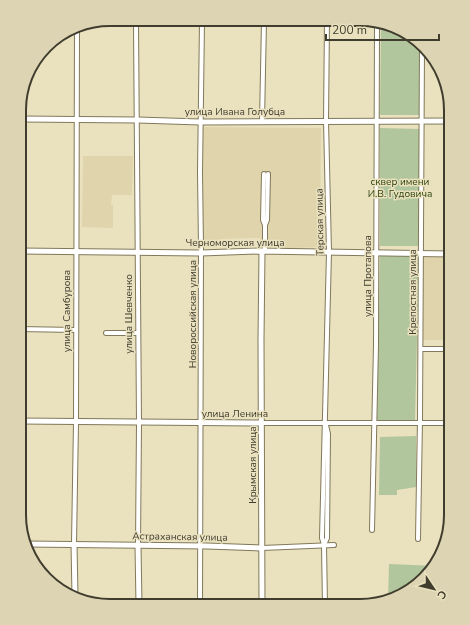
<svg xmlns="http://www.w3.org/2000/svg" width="470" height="625" font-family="'Nunito Sans',sans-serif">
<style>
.built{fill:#dfd4ab}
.green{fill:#b1c69c}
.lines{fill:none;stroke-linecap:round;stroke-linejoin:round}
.minor-casing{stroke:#81795a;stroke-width:6}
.tertiary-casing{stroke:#81795a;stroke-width:7}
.minor{stroke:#fff;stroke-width:4}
.tertiary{stroke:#fff;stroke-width:5}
.labels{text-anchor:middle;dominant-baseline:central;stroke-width:3;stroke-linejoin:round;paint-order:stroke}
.street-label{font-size:10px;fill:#403c2e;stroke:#eae1bf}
.park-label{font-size:10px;fill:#2e450d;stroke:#eae1bf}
.rim{fill:none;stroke:#403c2e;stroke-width:2}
</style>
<rect width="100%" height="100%" fill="#eae1bf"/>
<g class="built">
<polygon points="203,127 321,128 320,247 259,249 260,238 220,239 220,246 202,246"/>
<polygon points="83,156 133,156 132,195 112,195 111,205 113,205 113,228 82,227"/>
<rect x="423" y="257" width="28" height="83"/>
</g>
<g class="green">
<polygon points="381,23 415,38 421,45 420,115 380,115"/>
<polygon points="380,128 420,129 419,246 380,246"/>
<polygon points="380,256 419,256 415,421 377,422"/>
<polygon points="416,436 416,487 397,490 397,495 379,495 380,437"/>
<polygon points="389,564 436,566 401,597 388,600"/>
</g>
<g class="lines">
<g class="minor-casing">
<g id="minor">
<polyline points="136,23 139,423 138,546"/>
<polyline points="262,121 264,21"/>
<polyline points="264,174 263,220 265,225"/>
<polyline points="265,251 265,225 267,220 268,174"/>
<polyline points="19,329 76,330"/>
<polyline points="106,333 138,333"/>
<polyline points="421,349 451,349"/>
<polyline points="262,423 451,423"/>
<polyline points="372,530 376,345 377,22"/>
<polyline points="418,539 420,419 422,46"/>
<polyline points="74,544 76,422 77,26"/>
<polyline points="324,545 322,538 329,252 326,121 327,20"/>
<polyline points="262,548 334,545"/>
<polyline points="200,606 201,248 200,172 202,22"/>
<polyline points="325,606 324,545 327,538 328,434 326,425"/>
</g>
</g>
<g class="tertiary-casing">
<g id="tertiary">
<polyline points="20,119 138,120 200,122 451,121"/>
<polyline points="20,251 201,253 258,251 451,254"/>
<polyline points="19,421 262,423"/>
<polyline points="26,544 207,546 262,548"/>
<polyline points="74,544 75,596"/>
<polyline points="138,546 139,605"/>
<polyline points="262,606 261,339 262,251"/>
</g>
</g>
<use href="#minor" class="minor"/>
<use href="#tertiary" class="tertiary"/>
</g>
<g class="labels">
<g class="street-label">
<text x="235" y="112">улица Ивана Голубца</text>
<text transform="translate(320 222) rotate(-91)">Терская улица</text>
<text x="235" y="243">Черноморская улица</text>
<text transform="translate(368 276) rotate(-90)">улица Протапова</text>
<text transform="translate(413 292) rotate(-90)">Крепостная улица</text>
<text transform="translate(67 311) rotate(-90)">улица Самбурова</text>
<text transform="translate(129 314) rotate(-90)">улица Шевченко</text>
<text transform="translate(193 314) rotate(-90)">Новороссийская улица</text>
<text x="235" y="414">улица Ленина</text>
<text transform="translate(253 465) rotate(-90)">Крымская улица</text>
<text transform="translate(180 537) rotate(1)">Астраханская улица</text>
</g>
<g class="park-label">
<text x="400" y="182">сквер имени<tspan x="400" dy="12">И.В. Гудовича</tspan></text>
</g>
</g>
<path d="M0 0H470V625H0ZM110 26H360A84 84 0 0 1 444 110V515A84 84 0 0 1 360 599H110A84 84 0 0 1 26 515V110A84 84 0 0 1 110 26Z" fill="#dcd4b3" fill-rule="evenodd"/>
<path class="rim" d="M110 26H360A84 84 0 0 1 444 110V515A84 84 0 0 1 360 599H110A84 84 0 0 1 26 515V110A84 84 0 0 1 110 26Z"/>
<g transform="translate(434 589) rotate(125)" stroke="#eae1bf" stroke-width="3" paint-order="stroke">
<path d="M0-3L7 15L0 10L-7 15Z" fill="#403c2e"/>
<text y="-6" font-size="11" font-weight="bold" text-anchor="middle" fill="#403c2e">С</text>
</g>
<path d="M326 34v6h113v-6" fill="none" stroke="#403c2e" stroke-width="2"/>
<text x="332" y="34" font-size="12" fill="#403c2e" stroke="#eae1bf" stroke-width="3" paint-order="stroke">200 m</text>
</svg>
